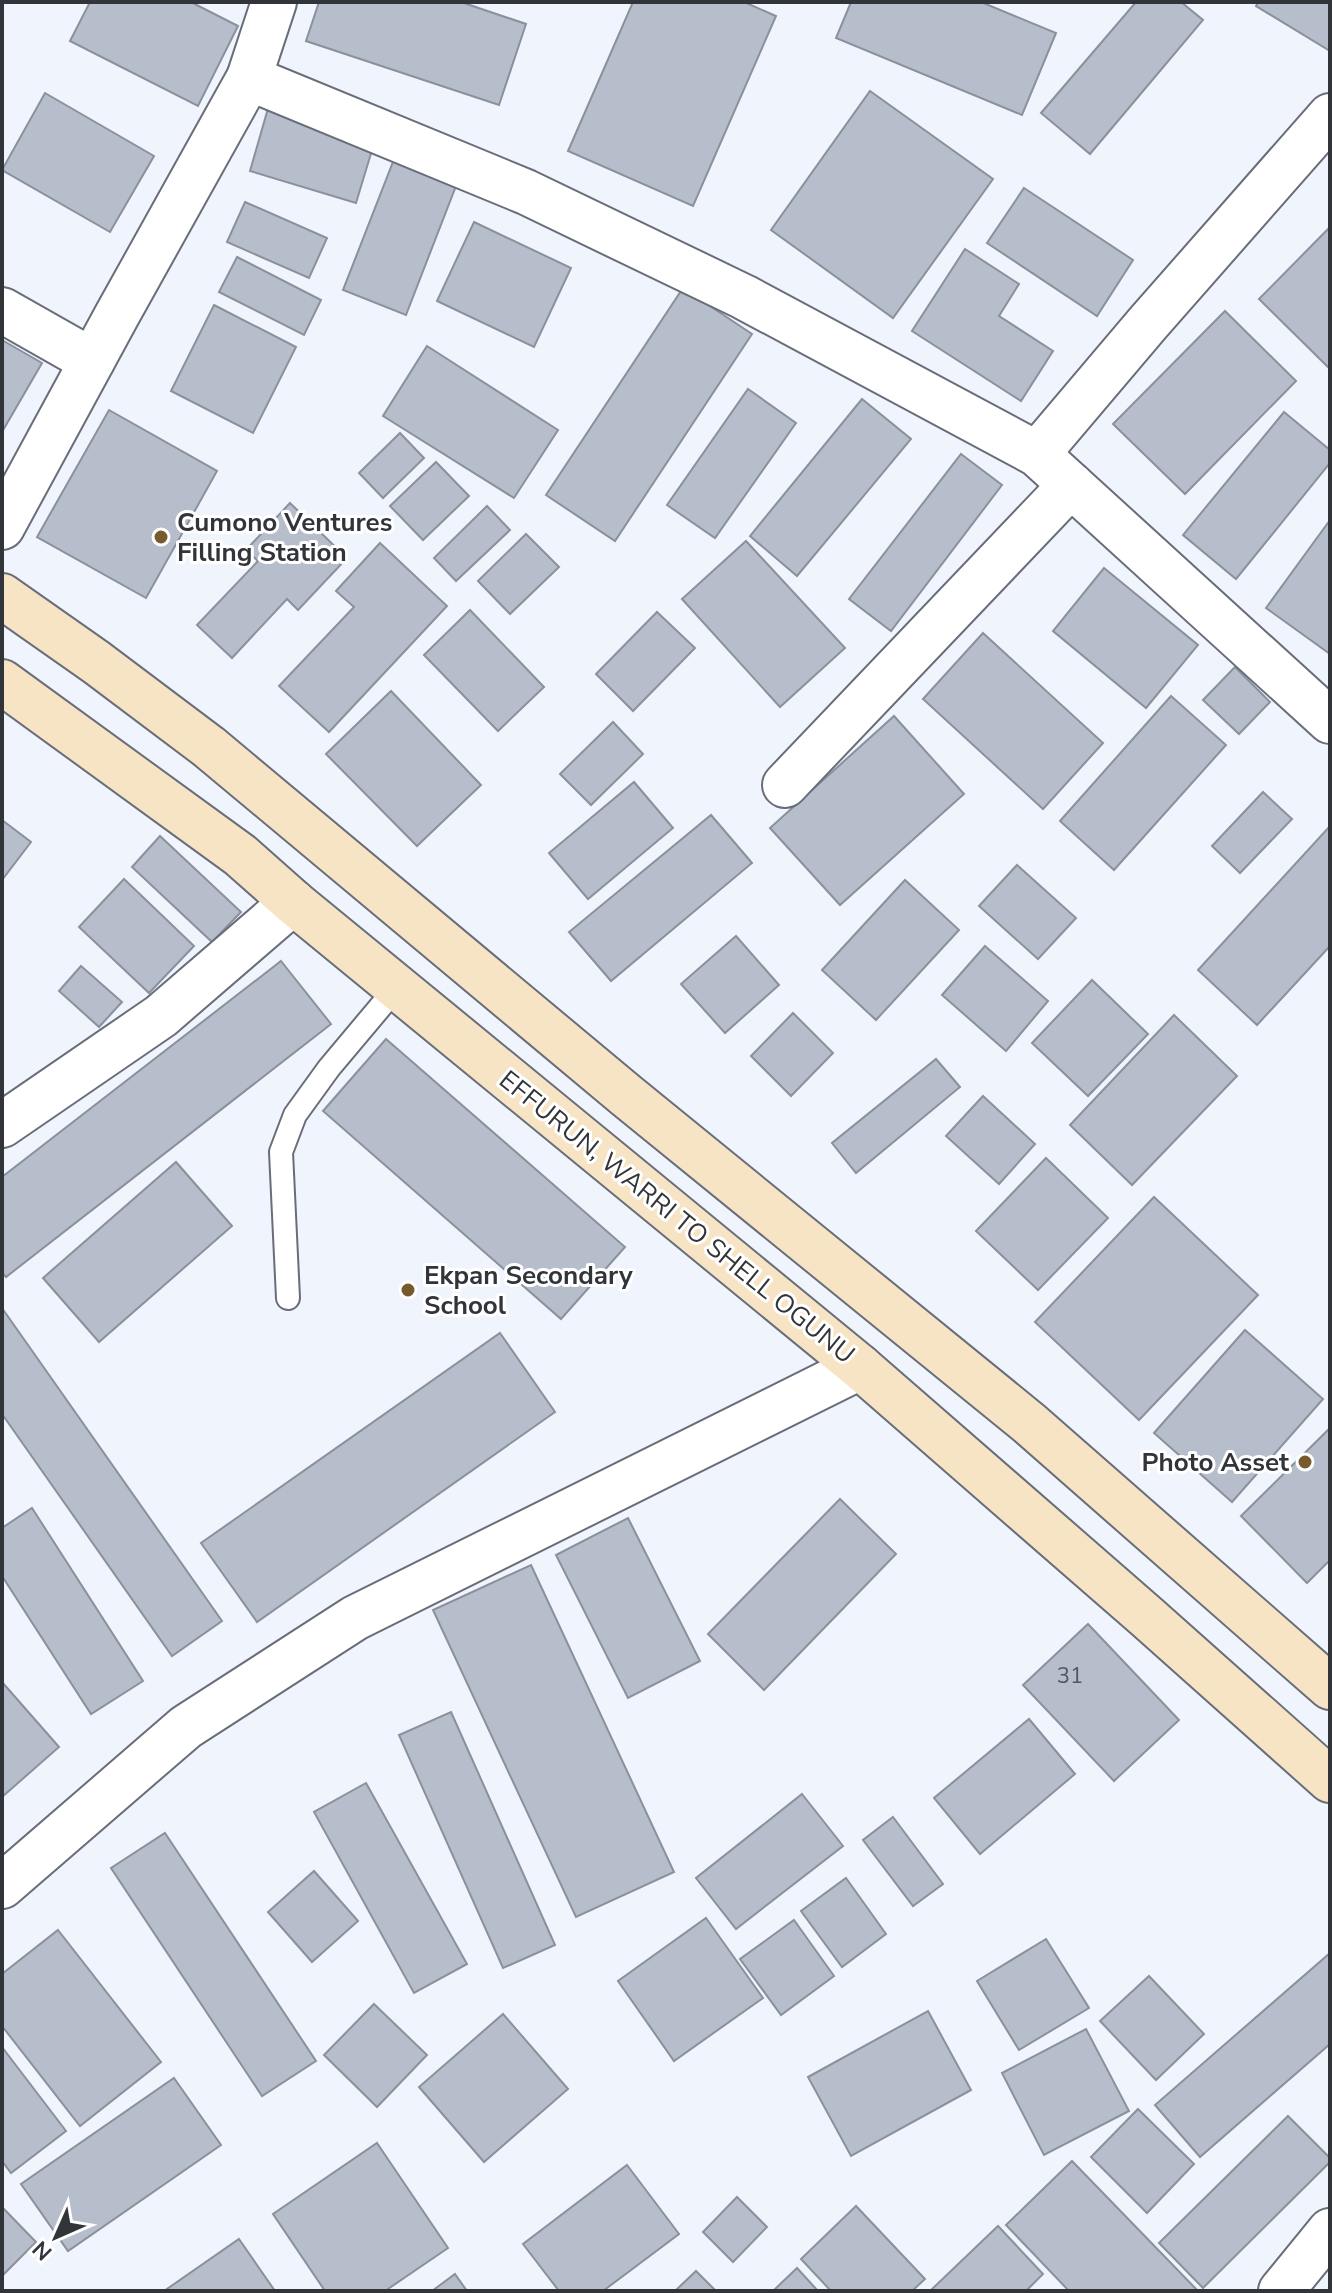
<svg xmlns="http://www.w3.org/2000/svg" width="1332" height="2293" font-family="'Nunito Sans',sans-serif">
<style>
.building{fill:#b7becb;stroke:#8a909c;stroke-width:2}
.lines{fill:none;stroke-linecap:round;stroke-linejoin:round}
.service-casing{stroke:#686d79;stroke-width:26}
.minor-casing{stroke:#686d79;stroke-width:48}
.secondary-casing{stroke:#686d79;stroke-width:48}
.service{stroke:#fff;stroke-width:22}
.minor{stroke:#fff;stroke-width:44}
.secondary{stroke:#f7e4c4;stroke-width:44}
.poi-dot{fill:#775b2d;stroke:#fff;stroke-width:3}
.labels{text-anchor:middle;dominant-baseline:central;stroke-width:6;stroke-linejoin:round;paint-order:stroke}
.number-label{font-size:22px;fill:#52565e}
.poi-label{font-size:26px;font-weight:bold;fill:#313439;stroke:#fff;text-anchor:start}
.street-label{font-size:26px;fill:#313439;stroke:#fff}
</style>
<rect width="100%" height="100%" fill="#f0f4fd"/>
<g class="building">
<polygon points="90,2 191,2 238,26 198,106 70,41"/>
<polygon points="319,2 461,2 526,24 499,105 306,41"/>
<polygon points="633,2 744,2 776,16 693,206 568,151"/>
<polygon points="851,2 981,2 1056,33 1022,115 836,38"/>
<polygon points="1136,2 1181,2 1203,20 1090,154 1041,113"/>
<polygon points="1258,2 1330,2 1330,51 1256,6"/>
<polygon points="870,91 993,179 893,318 771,230"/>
<polygon points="45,93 154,156 110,232 2,170"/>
<polygon points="269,105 376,137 356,203 250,171"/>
<polygon points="398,149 461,173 406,315 343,290"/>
<polygon points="1024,188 1133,260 1097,316 987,243"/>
<polygon points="245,202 327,238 309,278 227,242"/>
<polygon points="474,222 571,268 534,347 437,301"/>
<polygon points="1330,227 1330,369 1259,299"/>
<polygon points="965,249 1019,284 999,316 1053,351 1021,401 912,331"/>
<polygon points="237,257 321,300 304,335 219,292"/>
<polygon points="683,288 752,334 615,541 546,495"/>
<polygon points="214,305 296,347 253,433 171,391"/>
<polygon points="1225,311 1296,381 1185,494 1113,424"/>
<polygon points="2,340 42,363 2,432"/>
<polygon points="427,346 558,430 514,498 383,416"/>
<polygon points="748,389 796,423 715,538 667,505"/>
<polygon points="862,399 911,439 797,576 750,536"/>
<polygon points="109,410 217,471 146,598 37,537"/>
<polygon points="1284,412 1330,450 1330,463 1236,579 1183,535"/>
<polygon points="400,433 424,458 383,498 359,473"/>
<polygon points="961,454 1002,485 891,631 849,599"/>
<polygon points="436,462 469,496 423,540 390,506"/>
<polygon points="290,503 347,558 298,610 287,599 232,658 197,625 258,561 246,550"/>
<polygon points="487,506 510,530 456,581 434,558"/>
<polygon points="1330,520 1330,654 1266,608"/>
<polygon points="526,534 559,567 510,614 478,581"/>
<polygon points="746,541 845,648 780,707 682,599"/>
<polygon points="380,543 447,606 329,732 279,686 354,607 336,591"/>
<polygon points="1104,568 1198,645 1146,708 1053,631"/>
<polygon points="470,610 544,687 498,731 424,655"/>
<polygon points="657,612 695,648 633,711 596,674"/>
<polygon points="983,633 1103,743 1043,809 923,699"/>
<polygon points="1235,667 1270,702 1239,734 1203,700"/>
<polygon points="391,691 481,785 417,846 326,754"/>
<polygon points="1171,696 1226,745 1114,870 1060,821"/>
<polygon points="894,716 964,794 840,905 770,828"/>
<polygon points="613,722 643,754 591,805 560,774"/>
<polygon points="634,782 673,828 588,899 549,853"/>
<polygon points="1263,792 1292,819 1240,873 1212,846"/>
<polygon points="711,815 752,863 611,981 569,932"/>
<polygon points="2,820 31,842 2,880"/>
<polygon points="1330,826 1330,946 1257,1025 1198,970"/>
<polygon points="160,836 241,912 212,942 132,867"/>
<polygon points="1017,865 1076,918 1038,959 979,906"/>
<polygon points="124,879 194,946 149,993 79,927"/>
<polygon points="905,880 959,930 876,1020 822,970"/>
<polygon points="736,936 779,985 725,1033 681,984"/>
<polygon points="985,946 1048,1001 1006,1051 942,995"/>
<polygon points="281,961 331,1024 6,1277 2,1272 2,1177"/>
<polygon points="81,966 122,1002 99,1027 59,991"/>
<polygon points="1092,980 1148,1034 1088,1096 1032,1043"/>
<polygon points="793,1013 833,1053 791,1096 751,1056"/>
<polygon points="1174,1015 1237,1076 1132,1185 1070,1125"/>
<polygon points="386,1039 625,1247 561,1319 323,1111"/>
<polygon points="936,1059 960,1087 856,1173 832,1143"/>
<polygon points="983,1096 1035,1144 999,1184 946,1136"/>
<polygon points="1046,1158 1108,1218 1038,1290 976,1231"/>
<polygon points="176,1162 232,1226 99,1342 43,1278"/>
<polygon points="1154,1197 1258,1295 1139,1420 1035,1322"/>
<polygon points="2,1308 222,1621 172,1656 2,1414"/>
<polygon points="1245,1330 1323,1399 1232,1502 1154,1433"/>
<polygon points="500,1333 555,1412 257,1622 201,1543"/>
<polygon points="1329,1429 1330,1560 1307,1583 1241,1516"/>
<polygon points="840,1499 896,1554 764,1690 708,1634"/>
<polygon points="32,1508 143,1681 91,1714 2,1576 2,1528"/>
<polygon points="628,1518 700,1661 628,1698 556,1555"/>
<polygon points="531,1565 674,1872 576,1917 433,1610"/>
<polygon points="1088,1624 1179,1720 1114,1781 1023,1685"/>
<polygon points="2,1682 59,1747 2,1797"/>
<polygon points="451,1712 555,1945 503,1968 399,1735"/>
<polygon points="1029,1719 1075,1774 980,1854 934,1798"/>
<polygon points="366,1783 467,1964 414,1993 314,1812"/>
<polygon points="802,1794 843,1846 736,1929 696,1878"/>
<polygon points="893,1817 943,1884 913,1906 863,1840"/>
<polygon points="165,1833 316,2061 262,2096 111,1868"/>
<polygon points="314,1871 358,1921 312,1962 268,1912"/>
<polygon points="846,1878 886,1934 842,1967 801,1911"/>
<polygon points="706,1918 763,1998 674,2061 618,1981"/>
<polygon points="794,1920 834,1976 781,2015 740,1959"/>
<polygon points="58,1930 161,2062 80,2126 2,2026 2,1974"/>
<polygon points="1046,1939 1089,2008 1019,2050 977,1981"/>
<polygon points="1330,1953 1330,2044 1200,2157 1155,2105"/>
<polygon points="1149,1976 1204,2034 1156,2080 1100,2021"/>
<polygon points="374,2004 427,2055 377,2107 324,2055"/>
<polygon points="928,2011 971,2090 851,2156 808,2077"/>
<polygon points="503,2014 568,2089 484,2162 419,2087"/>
<polygon points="1086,2029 1129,2111 1044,2155 1002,2073"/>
<polygon points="2,2047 66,2131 11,2173 2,2161"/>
<polygon points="174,2078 221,2145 68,2251 21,2184"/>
<polygon points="1138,2109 1194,2164 1147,2213 1091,2157"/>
<polygon points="1288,2116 1330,2158 1330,2162 1203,2288 1159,2243"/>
<polygon points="377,2143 448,2248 385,2291 325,2291 273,2214"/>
<polygon points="1072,2161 1198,2291 1069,2291 1006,2225"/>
<polygon points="627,2165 679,2234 603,2291 559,2291 523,2244"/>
<polygon points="737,2197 767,2227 733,2262 703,2232"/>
<polygon points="856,2206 925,2279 912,2291 831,2291 801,2259"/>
<polygon points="2,2207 36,2242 2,2276"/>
<polygon points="998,2226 1043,2274 1026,2291 930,2291"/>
<polygon points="239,2239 275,2291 164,2291"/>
<polygon points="797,2268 818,2291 773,2291"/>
<polygon points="696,2271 716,2291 675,2291"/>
<polygon points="455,2274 467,2291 432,2291"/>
</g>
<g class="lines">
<g class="service-casing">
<polyline id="service" points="288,1298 281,1152 295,1115 329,1068 397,987"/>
</g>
<g class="minor-casing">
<g id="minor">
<polyline points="249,78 526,192 744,297 1037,454 1330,721"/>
<polyline points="2,310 92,361"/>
<polyline points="1037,454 1148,323 1330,116"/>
<polyline points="2,527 117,315 249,78 274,2"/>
<polyline points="785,785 1071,485"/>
<polyline points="2,1125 161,1016 293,902"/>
<polyline points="2,1886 186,1727 355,1618 860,1367"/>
<polyline points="1281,2291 1330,2231"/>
</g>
</g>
<g class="secondary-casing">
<g id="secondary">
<polyline points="2,596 96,662 209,747 627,1096 1029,1423 1330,1687"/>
<polyline points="2,682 240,855 293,902 860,1367 1147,1617 1330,1780"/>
</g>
</g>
<use href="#service" class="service"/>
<use href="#minor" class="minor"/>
<use href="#secondary" class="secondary"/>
</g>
<g class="poi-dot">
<circle cx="161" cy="537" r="8"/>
<circle cx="408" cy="1290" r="8"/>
<circle cx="1305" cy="1462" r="8"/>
</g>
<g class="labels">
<g class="number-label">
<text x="1070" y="1676">31</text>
</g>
<g class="poi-label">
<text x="177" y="522">Cumono Ventures<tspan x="177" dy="30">Filling Station</tspan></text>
<text x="424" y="1275">Ekpan Secondary<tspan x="424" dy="30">School</tspan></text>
<text x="1289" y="1462" text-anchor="end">Photo Asset</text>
</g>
<g class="street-label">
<text transform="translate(677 1217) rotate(39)">EFFURUN, WARRI TO SHELL OGUNU</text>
</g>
</g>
<rect width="1332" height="2293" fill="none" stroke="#313439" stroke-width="8"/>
<g transform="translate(56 2237) rotate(225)" stroke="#ffffff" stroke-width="6" paint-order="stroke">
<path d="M0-6L14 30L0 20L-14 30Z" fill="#313439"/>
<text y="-12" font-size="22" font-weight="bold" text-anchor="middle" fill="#313439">N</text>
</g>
</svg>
